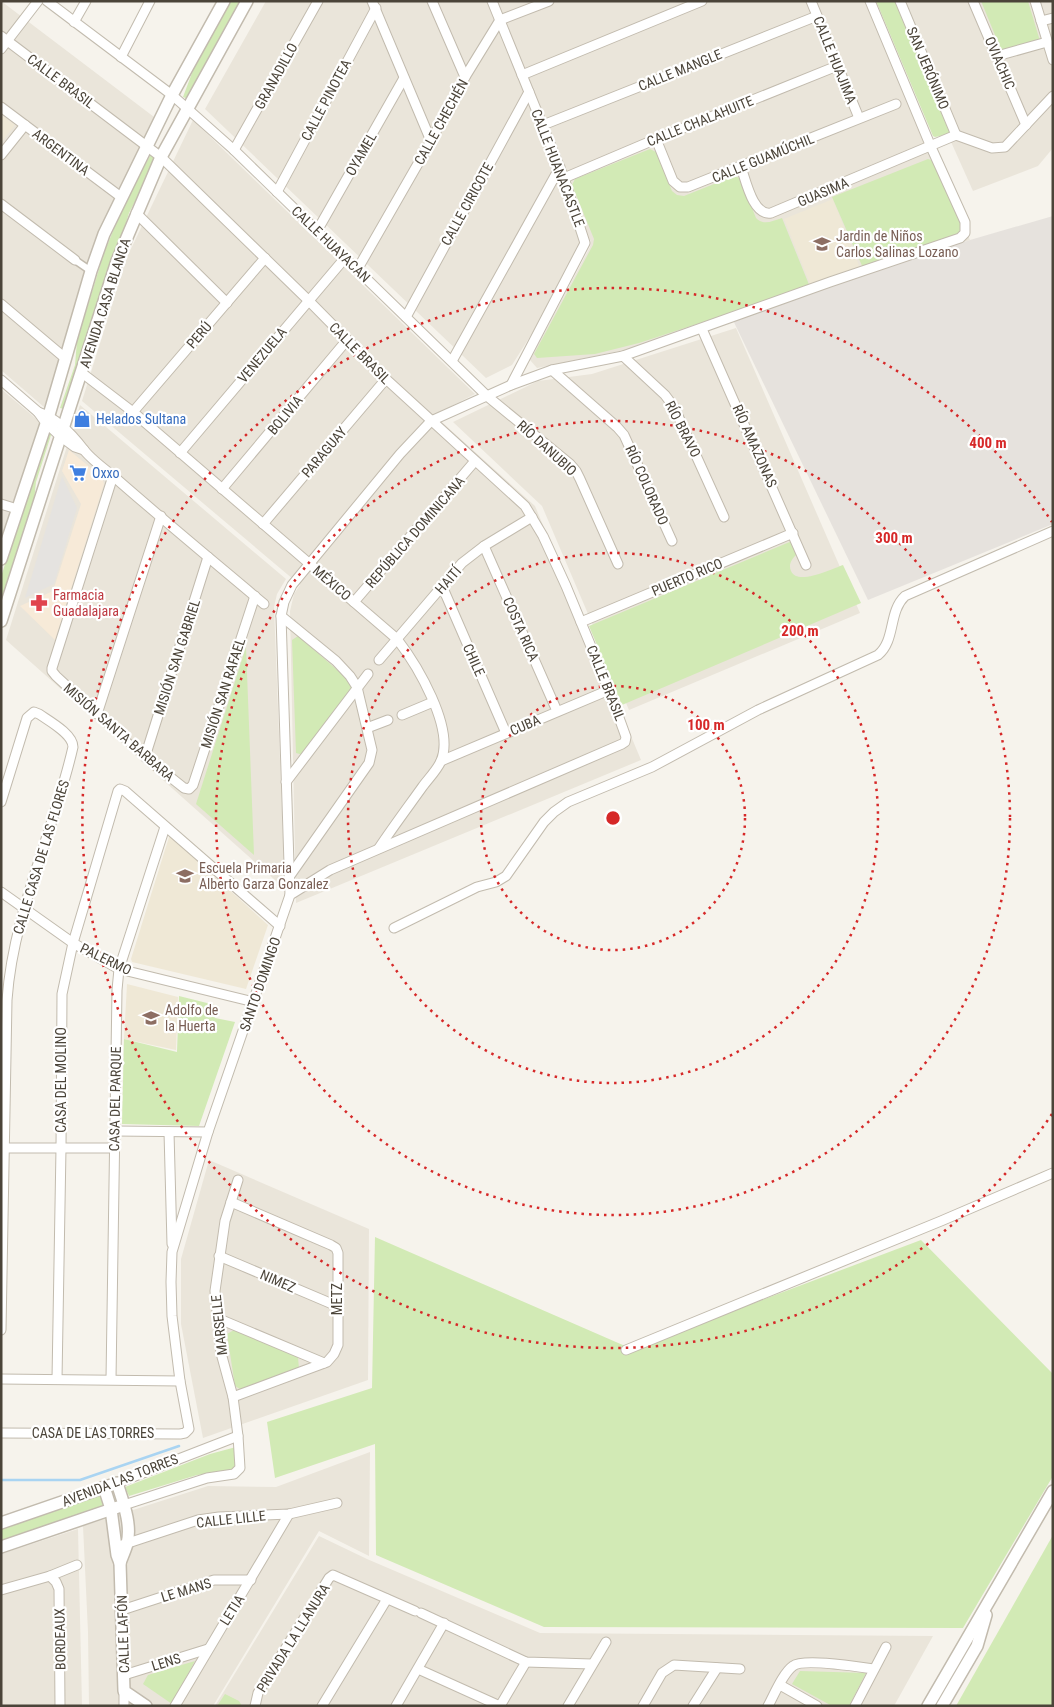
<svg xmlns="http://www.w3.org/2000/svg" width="1054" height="1707" font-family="'Roboto Condensed',sans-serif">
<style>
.residential{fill:#eae5da}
.commercial{fill:#f7ead8}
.industrial{fill:#e6e2dd}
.education{fill:#efe8d6}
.green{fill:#d2eab5}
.parking{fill:#e5e3e0}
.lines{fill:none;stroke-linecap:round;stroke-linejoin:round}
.stream{stroke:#a9d4f2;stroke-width:2.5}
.pedestrian-casing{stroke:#c2bbae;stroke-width:9}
.minor-casing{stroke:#c2bbae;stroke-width:11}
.tertiary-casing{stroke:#c2bbae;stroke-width:14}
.pedestrian{stroke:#fff;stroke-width:6}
.minor{stroke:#fff;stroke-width:9}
.tertiary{stroke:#fff;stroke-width:11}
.ring{fill:none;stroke:#d62828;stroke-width:2.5;stroke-dasharray:2.5 5}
.labels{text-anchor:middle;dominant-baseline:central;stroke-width:4.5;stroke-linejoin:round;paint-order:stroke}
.street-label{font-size:14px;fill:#4b4439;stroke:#fff}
.education-label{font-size:14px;fill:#785e54;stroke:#fff;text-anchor:start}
.shop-label{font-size:14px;fill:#366cbe;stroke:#fff;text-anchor:start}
.health-label{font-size:14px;fill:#be3a42;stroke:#fff;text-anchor:start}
.centre{fill:#d62828;stroke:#fff;stroke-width:2.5}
.ring-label{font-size:15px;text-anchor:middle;font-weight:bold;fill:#d62828;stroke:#fff;stroke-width:4.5;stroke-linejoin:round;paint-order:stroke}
</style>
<rect width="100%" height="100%" fill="#f6f3ec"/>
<g class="residential">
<polygon points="1,1 158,120 106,225 44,407 1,370"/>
<polygon points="266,1 865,1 970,240 629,349 537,368 530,360 590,247 591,240 512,365 486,378 205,109"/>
<polygon points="888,1 1053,1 1053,148 1038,166 973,191"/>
<polygon points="193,120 475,394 434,415 535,506 641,760 296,903 290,611 294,594 300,585 82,401 127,257"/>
<polygon points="736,328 860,613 629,710 542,506 453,422 538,381 592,374"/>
<polygon points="1,389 40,422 1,545"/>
<polygon points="80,405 286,579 277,594 274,607 285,889 6,640"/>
<polygon points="209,1160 369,1229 368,1380 203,1438 181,1324 181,1259"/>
<polygon points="370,1452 369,1556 319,1531 213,1706 89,1706 88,1632 83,1526 208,1486 276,1487"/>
<polygon points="78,1529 82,1706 1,1706 1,1554"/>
<polygon points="319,1536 367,1559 540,1633 933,1636 894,1706 215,1706"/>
</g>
<polygon class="commercial" points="69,450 102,477 104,484 55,640 20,606 53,591 81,504 62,471"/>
<polygon class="industrial" points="1053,216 1053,524 868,600 731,316 970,240"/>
<g class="education">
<polygon points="1,115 15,125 1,143"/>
<polygon points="833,199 860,268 810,284 784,219"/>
<polygon points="169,837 171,837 268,925 246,989 132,962 131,959"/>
<polygon points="127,984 178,997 176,1050 124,1039"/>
</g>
<g class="green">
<polygon points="230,1 240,1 188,99 183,97 198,57"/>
<polygon points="876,1 897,1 951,131 950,134 935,137 933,136"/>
<polygon points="981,1 1028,1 1040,41 1002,52"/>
<path d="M650,149L656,152L672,191L677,195L684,196L734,176L740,178L756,218C764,226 772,221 782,218L810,287L639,343L595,354L537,358L534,354L593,245L594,239L572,185L575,179Z"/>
<polygon points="151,154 157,159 129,213 68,410 60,408 75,365 77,341 104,253 122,209"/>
<polygon points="928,159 934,161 962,227 956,236 863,268 832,197"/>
<polygon points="47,431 52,432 36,482 34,501 1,605 1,577"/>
<path d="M792,541L797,554C792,559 788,564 791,571C797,586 832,569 843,565L861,603L622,705L589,626Z"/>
<polygon points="298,636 350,681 351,689 303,755 296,753 292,640"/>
<polygon points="246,647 254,855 196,804"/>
<polygon points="179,996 219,1006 215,1018 235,1022 199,1126 122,1124 124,1039 177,1052"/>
<polygon points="375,1237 632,1349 921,1240 1053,1374 1053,1476 963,1628 544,1627 376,1555 375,1444 275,1478 267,1422 372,1388"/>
<polygon points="234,1330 298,1357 299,1369 243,1391 235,1386 227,1334"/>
<polygon points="236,1447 235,1471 197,1475 129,1496 125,1487 210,1454"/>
<polygon points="100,1495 104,1507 1,1541 1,1528"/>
<polygon points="1053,1535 1053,1706 956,1706"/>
<polygon points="195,1661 172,1704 143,1684 148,1675"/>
<polygon points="800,1671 866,1673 849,1706 832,1706 792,1684"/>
<polygon points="225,1694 239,1701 242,1706 217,1706"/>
</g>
<polygon class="parking" points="62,476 77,508 54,584 25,598"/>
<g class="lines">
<polyline class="stream" points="1,1480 80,1480 179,1446"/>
<g class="pedestrian-casing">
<g id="pedestrian">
<polyline points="75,260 91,271"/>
<polyline points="97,714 145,757"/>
</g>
</g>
<g class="minor-casing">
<g id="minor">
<polyline points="47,1 172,95 234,150 487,396 570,464 576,471 580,479 618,564"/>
<polyline points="372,1 431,141"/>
<polyline points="432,1 465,77"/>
<polyline points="492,1 564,178 585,243 511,385"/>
<polyline points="811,1 859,118"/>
<polyline points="900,1 956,135"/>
<polyline points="973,1 1026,125"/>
<polyline points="1035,1 1053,60"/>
<polyline points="1041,21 1053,18"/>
<polyline points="74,22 86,1"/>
<polyline points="1,36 161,157 308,300 386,379 525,506 543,536 566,586 609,690 626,737 625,742 622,744 330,870 290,895 208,1132 172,1252 171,1282 172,1316 180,1381 189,1429 185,1433 180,1434 1,1433"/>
<polyline points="1,49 38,1"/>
<polyline points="997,56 1047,42"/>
<polyline points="121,57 150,1"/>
<polyline points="522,75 702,1"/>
<polyline points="1,107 121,197"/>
<polyline points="543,125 817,16"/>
<polyline points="656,139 673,181 680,187 688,187 896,104"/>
<polyline points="234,150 318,1"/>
<polyline points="1,155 25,125"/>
<path d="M741,167C746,181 753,216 771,213L956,135L992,148L1005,147L1053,96"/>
<polyline points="564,178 656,139 837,66"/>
<polyline points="277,192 376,8"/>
<polyline points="1,204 75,260"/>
<polyline points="136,213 227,303"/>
<polyline points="317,231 404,78"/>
<polyline points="357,270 431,141 465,77 500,20 549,1"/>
<polyline points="1,304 65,358"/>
<polyline points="406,317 529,92"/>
<polyline points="702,329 806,565"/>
<polyline points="623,356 665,395 674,407 724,517"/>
<polyline points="452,361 560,167"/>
<polyline points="552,370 617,427 624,435 672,541"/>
<path d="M82,373L133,412L397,639C417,665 455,728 441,761C437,770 429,778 423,786C408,807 393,827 379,848"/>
<polyline points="1,380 38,412 46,423 60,436 75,447 84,450"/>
<path d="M38,412C57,418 72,434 84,450C91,459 103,468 112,475C162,519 213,561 264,604"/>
<polyline points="133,412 265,258"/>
<polyline points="180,453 345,258"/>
<polyline points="113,476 52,668 52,671 56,676 97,714 161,516"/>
<polyline points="222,489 347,340"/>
<polyline points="1,504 17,509"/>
<polyline points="263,524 386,379"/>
<polyline points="484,546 557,711"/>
<polyline points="208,557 145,757 184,788 189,789 193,785 255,596"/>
<polyline points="442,586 506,733"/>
<polyline points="354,602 475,461"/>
<polyline points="281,616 336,661 350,676 357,687 372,750 369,763 289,877"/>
<polyline points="581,622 793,533"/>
<polyline points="379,660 462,563 484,546 532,517"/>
<polyline points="402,715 433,702"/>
<polyline points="367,728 388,720"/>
<polyline points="441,761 609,690"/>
<polyline points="286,782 368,674"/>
<path d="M1,802L27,718L34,712L39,714C49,721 73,734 73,747C54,831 13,913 7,1000L1,1330"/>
<polyline points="1,892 73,943 119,969 254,1002"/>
<polyline points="290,895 281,616 284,602 292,585 400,454 431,421 511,385 552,370 623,356 830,282 960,238 965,233 965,222 931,147 870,1"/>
<path d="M394,928L477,887L496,882L506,876L544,822L554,812L568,802L652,767L758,710L878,655C896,640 888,612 905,596L1053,531"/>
<polyline points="115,1131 208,1132"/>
<polyline points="169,1132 172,1244"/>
<polyline points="1,1148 115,1148"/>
<polyline points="231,1202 331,1245 336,1248 338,1253 338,1345 334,1354 327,1362 233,1397"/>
<polyline points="219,1256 337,1306"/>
<polyline points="217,1318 324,1363"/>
<polyline points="626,1350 941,1221 1053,1173"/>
<polyline points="1,1379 180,1381"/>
<polyline points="57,1379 61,1148 62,994 73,943 118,791 120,789 125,791 280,926"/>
<polyline points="111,1379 117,990 119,969 165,827"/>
<polyline points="117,1483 238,1436"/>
<polyline points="124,1505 207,1478 234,1474 240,1468 238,1436 233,1397 221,1353 215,1291 225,1221 238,1180"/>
<polyline points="122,1545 198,1520 219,1517 289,1514 337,1503"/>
<polyline points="50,1576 56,1582 59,1589 60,1706"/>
<polyline points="1,1590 50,1576 77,1565"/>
<polyline points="122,1610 214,1580 251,1580"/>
<polyline points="421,1613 526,1662 592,1664"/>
<polyline points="418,1669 500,1706"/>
<polyline points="124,1675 208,1649"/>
<polyline points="780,1685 817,1706"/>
<polyline points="124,1706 124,1691"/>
<polyline points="175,1706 289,1514"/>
<polyline points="255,1706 258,1693 329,1578 333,1575 415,1611"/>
<polyline points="322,1706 387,1599"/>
<polyline points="396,1706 444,1623"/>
<polyline points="500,1706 526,1662"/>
<polyline points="568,1706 606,1642"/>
<polyline points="643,1706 662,1673 674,1665 740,1669"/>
<polyline points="693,1706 717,1668"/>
<path d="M768,1706C774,1695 783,1673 793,1666C803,1658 859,1667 874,1669"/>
<polyline points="855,1706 886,1647"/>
</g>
</g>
<g class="tertiary-casing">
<g id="tertiary">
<polyline points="1,559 49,415 91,271 104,234 172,95 224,1"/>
<polyline points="1,621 117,261 161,157 247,1"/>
<polyline points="104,1487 111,1509 117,1555 120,1563 124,1691 146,1706"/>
<path d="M1,1523L117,1483C123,1502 132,1524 127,1544C125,1551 122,1557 120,1563"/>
<polyline points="1,1547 118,1507"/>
<polyline points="928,1706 1053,1491"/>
<polyline points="942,1706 977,1646 986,1615"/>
</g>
</g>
<use href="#pedestrian" class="pedestrian"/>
<use href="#minor" class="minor"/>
<use href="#tertiary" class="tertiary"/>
</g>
<g class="ring">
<circle cx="613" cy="818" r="132"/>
<circle cx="613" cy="818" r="265"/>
<circle cx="613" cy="818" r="397"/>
<path d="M1052 1114A530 530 0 1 1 1052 522"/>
</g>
<defs>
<g id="school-bare" transform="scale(1.35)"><path d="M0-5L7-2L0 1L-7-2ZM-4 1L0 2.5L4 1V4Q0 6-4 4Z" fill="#8d6e63" stroke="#fff" stroke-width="2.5" paint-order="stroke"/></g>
<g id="shop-bare" transform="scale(1.35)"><path d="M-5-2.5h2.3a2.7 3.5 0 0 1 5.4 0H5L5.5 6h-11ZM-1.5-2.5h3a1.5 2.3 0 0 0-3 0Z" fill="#3f7fe0" stroke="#fff" stroke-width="2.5" paint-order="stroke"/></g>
<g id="supermarket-bare" transform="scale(1.35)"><path d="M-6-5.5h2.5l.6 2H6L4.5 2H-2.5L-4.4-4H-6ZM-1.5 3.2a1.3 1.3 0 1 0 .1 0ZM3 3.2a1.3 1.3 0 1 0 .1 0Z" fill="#3f7fe0" stroke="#fff" stroke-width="2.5" paint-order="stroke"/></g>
<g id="pharmacy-bare" transform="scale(1.35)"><path d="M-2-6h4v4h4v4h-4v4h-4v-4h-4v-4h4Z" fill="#e0444e" stroke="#fff" stroke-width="2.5" paint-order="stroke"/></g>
</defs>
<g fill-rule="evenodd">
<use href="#school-bare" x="822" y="244"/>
<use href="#shop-bare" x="82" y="419"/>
<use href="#supermarket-bare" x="78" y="473"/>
<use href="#pharmacy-bare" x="39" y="603"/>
<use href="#school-bare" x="185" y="876"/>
<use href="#school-bare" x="151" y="1018"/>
</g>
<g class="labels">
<g class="street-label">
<text transform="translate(835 60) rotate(68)">CALLE HUAJIMA</text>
<text transform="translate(1000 63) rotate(67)">OVIACHIC</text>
<text transform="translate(928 68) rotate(67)">SAN JERÓNIMO</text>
<text transform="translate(680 70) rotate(-22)">CALLE MANGLE</text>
<text transform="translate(276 76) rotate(-61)">GRANADILLO</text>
<text transform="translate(61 81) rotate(37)">CALLE BRASIL</text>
<text transform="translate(326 100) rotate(-62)">CALLE PINOTEA</text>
<text transform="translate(700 121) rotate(-22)">CALLE CHALAHUITE</text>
<text transform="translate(441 122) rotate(-61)">CALLE CHECHÉN</text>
<text transform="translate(61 152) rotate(37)">ARGENTINA</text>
<text transform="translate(361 154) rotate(-60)">OYAMEL</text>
<text transform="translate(763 158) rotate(-22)">CALLE GUAMÚCHIL</text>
<text transform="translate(558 168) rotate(69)">CALLE HUANACASTLE</text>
<text transform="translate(823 192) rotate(-23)">GUASIMA</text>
<text transform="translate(467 204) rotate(-61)">CALLE CIRICOTE</text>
<text transform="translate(331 244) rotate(44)">CALLE HUAYACAN</text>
<text transform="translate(105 303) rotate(-72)">AVENIDA CASA BLANCA</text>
<text transform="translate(199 335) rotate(-49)">PERÚ</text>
<text transform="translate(360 353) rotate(45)">CALLE BRASIL</text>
<text transform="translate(262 355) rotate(-50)">VENEZUELA</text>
<text transform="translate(285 415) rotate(-50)">BOLIVIA</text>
<text transform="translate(683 429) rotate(63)">RÍO BRAVO</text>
<text transform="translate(755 446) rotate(66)">RÍO AMAZONAS</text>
<text transform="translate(547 448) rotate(42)">RÍO DANUBIO</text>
<text transform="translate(324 452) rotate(-50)">PARAGUAY</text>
<text transform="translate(647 485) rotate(66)">RÍO COLORADO</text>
<text transform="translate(415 532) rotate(-49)">REPÚBLICA DOMINICANA</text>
<text transform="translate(687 577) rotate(-23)">PUERTO RICO</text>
<text transform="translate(448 580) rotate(-49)">HAITÍ</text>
<text transform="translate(332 583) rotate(41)">MÉXICO</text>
<text transform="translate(521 629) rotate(66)">COSTA RICA</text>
<text transform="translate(177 657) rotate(-72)">MISIÓN SAN GABRIEL</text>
<text transform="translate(474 660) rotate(66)">CHILE</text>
<text transform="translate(606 683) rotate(68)">CALLE BRASIL</text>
<text transform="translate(223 693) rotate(-72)">MISIÓN SAN RAFAEL</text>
<text transform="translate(525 725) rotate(-23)">CUBA</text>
<text transform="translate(119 732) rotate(41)">MISIÓN SANTA BARBARA</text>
<text transform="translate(41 857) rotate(-73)">CALLE CASA DE LAS FLORES</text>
<text transform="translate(106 959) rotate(26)">PALERMO</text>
<text transform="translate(260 984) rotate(-71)">SANTO DOMINGO</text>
<text transform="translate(61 1080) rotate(-90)">CASA DEL MOLINO</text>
<text transform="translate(115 1099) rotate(-89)">CASA DEL PARQUE</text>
<text transform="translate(278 1281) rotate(23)">NIMEZ</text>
<text transform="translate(337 1299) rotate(-90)">METZ</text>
<text transform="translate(219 1325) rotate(-96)">MARSELLE</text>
<text x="93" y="1433">CASA DE LAS TORRES</text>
<text transform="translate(120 1480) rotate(-21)">AVENIDA LAS TORRES</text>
<text transform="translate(231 1519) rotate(-6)">CALLE LILLE</text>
<text transform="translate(186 1590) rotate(-17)">LE MANS</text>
<text transform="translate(232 1610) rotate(-58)">LETIA</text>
<text transform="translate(123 1634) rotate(-92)">CALLE LAFÓN</text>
<text transform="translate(293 1638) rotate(-58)">PRIVADA LA LLANURA</text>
<text transform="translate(60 1639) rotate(-91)">BORDEAUX</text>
<text transform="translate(166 1662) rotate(-17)">LENS</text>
</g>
<g class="education-label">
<text x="836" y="236">Jardin de Niños<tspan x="836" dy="16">Carlos Salinas Lozano</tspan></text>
<text x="199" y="868">Escuela Primaria<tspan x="199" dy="16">Alberto Garza Gonzalez</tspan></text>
<text x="165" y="1010">Adolfo de<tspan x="165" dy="16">la Huerta</tspan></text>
</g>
<g class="shop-label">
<text x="96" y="419">Helados Sultana</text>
<text x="92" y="473">Oxxo</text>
</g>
<g class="health-label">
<text x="53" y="595">Farmacia<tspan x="53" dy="16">Guadalajara</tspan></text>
</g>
</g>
<circle cx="613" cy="818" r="8" class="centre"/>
<g class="ring-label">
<text x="988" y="448">400 m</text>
<text x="894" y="543">300 m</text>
<text x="800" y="636">200 m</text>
<text x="706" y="730">100 m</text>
</g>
<rect width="1054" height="1707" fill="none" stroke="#4b4439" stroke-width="5"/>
</svg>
